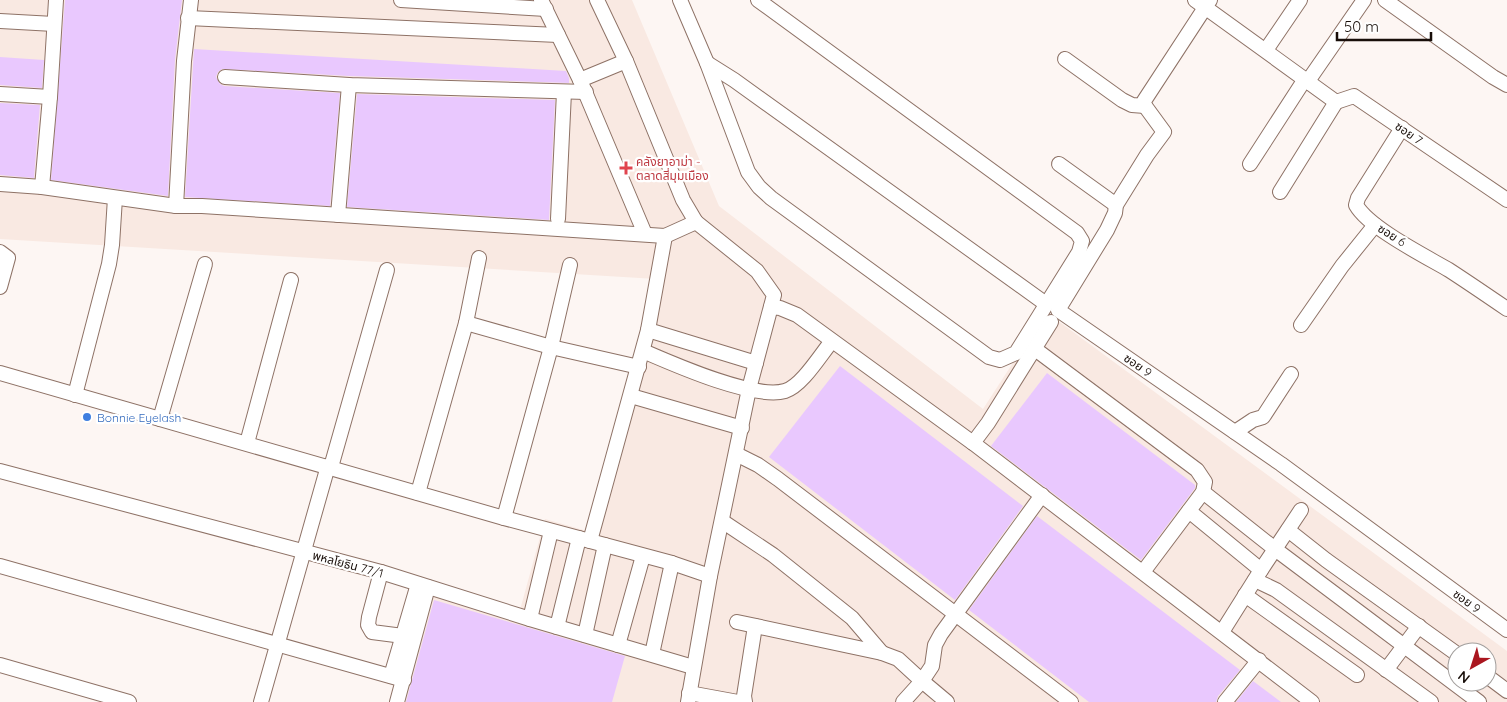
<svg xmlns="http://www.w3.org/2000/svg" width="1507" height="702" font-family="Quicksand,'Noto Sans Thai',sans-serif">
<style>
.built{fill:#f9e9e2;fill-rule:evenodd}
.building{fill:#e9c8fe}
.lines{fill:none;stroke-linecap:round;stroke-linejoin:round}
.minor-casing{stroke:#8e7266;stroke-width:16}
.minor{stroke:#fff;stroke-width:14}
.health-dot{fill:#e0444e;stroke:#fff;stroke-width:2}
.shop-dot{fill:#3f7fe0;stroke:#fff;stroke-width:2}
.labels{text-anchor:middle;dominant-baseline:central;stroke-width:4.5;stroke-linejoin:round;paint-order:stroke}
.street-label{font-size:12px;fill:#180e09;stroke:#fff}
.health-label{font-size:12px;fill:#be3a42;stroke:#fff;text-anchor:start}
.shop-label{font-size:12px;fill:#366cbe;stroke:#fff;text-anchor:start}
</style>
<rect width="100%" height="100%" fill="#fdf6f3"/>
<path class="built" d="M0,0H632L719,206L983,409L1046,312L1507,651V702H389L425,581L520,610L545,519L587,531L656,279L0,239ZM1457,652H1487V682H1457Z"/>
<g class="building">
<polygon points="65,0 182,0 175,60 168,196 51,180"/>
<polygon points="194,49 566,71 569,78 569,83 349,76 222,69 218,72 216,77 220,84 224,86 340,93 330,206 185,197"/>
<polygon points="0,57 44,60 42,88 0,85"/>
<polygon points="357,94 555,100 549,220 347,207"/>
<polygon points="0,103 40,105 34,178 0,175"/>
<polygon points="840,366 1023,506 955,600 769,457"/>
<polygon points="1047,373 1195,485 1195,488 1141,560 991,446"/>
<polygon points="1037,516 1240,670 1218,696 1216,702 1089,702 969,610"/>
<polygon points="434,600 625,656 612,702 406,702"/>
<polygon points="1253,681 1281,702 1236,702"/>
</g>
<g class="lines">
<g class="minor-casing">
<g id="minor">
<polyline points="401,0 546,9"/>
<polyline points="541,0 580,80 645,234"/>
<polyline points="597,0 626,61 683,200 696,222"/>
<polyline points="680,0 707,63 748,172 759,187 771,198 989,357 1000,360 1016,353 1079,252 1082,241 1077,233 758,0"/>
<polyline points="1195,0 1336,102 1354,96 1507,200"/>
<polyline points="1210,0 1144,101 1145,106 1164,132 1147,155 1116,205 1115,213 1107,230 1058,310 1281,464 1507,630"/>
<polyline points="1385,0 1493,77 1507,85"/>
<polyline points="188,18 558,35"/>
<polyline points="0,21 54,24"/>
<polyline points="1266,50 1300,0"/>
<polyline points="1065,59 1122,100 1132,105 1145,106"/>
<polyline points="707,63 734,80 1046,304"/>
<polyline points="225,77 349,85 586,92"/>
<polyline points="580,80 626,61"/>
<polyline points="1308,81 1364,0"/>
<polyline points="0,94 50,97"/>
<path d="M1402,128L1358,198L1356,205C1369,228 1425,256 1449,270C1469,283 1488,296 1507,309"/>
<polyline points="1059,164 1116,205"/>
<polyline points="1250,164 1305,79"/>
<polyline points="0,184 42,187 176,206 202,206 665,236 696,222 757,271 774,295 749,389 710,576 688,702"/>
<polyline points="42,187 50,97 56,0"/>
<polyline points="1280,192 1336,102"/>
<polyline points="176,206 184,61 191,0"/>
<polyline points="338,215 349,85"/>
<polyline points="558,219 564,92"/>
<polyline points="0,252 8,258 0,287"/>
<polyline points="771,307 780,308 797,315 973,443 1312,702"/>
<polyline points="466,323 551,347 639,367"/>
<polyline points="1301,325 1342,266 1375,225"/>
<polyline points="648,330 756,363"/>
<polyline points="1035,349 1197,470 1205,482 1203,492 1143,572"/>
<path d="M643,351C673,364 754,400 785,391C802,386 821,354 832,341"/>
<polyline points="0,373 504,518 672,563 710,576"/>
<polyline points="75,395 109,264 112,245 115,198"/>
<polyline points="631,396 742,428"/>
<polyline points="160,419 205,264"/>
<polyline points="1235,432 1253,420 1263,417 1291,374"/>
<polyline points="247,443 291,280"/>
<polyline points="973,443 988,423 1051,322"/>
<polyline points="736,454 758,465 778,479 1071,702"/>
<polyline points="331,467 387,270"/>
<polyline points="0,471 381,572 530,619 693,667"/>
<polyline points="1203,492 1275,549 1479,702"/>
<polyline points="418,493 466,323 479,258"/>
<polyline points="1189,511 1261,570"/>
<polyline points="504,518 551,347 570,265"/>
<polyline points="722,521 773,555 852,618 882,653"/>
<polyline points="1288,530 1326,560 1457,654"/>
<polyline points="590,541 648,330 665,236"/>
<polyline points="0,566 404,680"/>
<polyline points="381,572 369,617 368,625 372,632 403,636"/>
<polyline points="1255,580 1276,590 1431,702"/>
<polyline points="1245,595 1357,675"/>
<polyline points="530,619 551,531"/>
<polyline points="737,622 882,653 898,659 922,681 932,666 935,645 941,634 1042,495"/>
<polyline points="557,627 579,538"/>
<polyline points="1222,632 1261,570 1301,510"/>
<polyline points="585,635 605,545"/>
<polyline points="618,645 643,556"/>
<polyline points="652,654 672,563"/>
<polyline points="0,665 129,702"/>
<polyline points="1386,670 1419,626"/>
<polyline points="391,676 418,584"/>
<polyline points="1487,676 1507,691"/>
<polyline points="689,693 738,702"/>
<polyline points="261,702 328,466"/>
<polyline points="397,702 428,587"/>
<polyline points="745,702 744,696 755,626"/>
<polyline points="903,702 922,681 947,702"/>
<polyline points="1225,702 1259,660"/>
</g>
</g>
<use href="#minor" class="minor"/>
</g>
<path class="health-dot" d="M623.5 160.5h5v5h5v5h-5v5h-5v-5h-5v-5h5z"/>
<circle class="shop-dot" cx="87" cy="417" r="5"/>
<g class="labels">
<g class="street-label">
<text transform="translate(1409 133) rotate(34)">ซอย 7</text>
<text transform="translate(1392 235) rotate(32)">ซอย 6</text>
<text transform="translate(1138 365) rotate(35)">ซอย 9</text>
<text transform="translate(348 564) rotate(15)">พหลโยธิน 77/1</text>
<text transform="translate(1467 601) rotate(36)">ซอย 9</text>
</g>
<g class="health-label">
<text x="636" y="161">คลังยาอาม่า -<tspan x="636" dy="14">ตลาดสี่มุมเมือง</tspan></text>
</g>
<g class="shop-label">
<text x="97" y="417">Bonnie Eyelash</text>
</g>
</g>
<g transform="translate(1472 667) rotate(219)"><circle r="24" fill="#ffffff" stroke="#a39f9d"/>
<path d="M0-4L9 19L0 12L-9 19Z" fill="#aa161f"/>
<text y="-8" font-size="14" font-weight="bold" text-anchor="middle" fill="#180e09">N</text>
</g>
<path d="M1337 32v8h94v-8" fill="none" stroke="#180e09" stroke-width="2.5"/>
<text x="1344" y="32" font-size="15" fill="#180e09" stroke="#ffffff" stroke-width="4" paint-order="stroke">50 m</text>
</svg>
